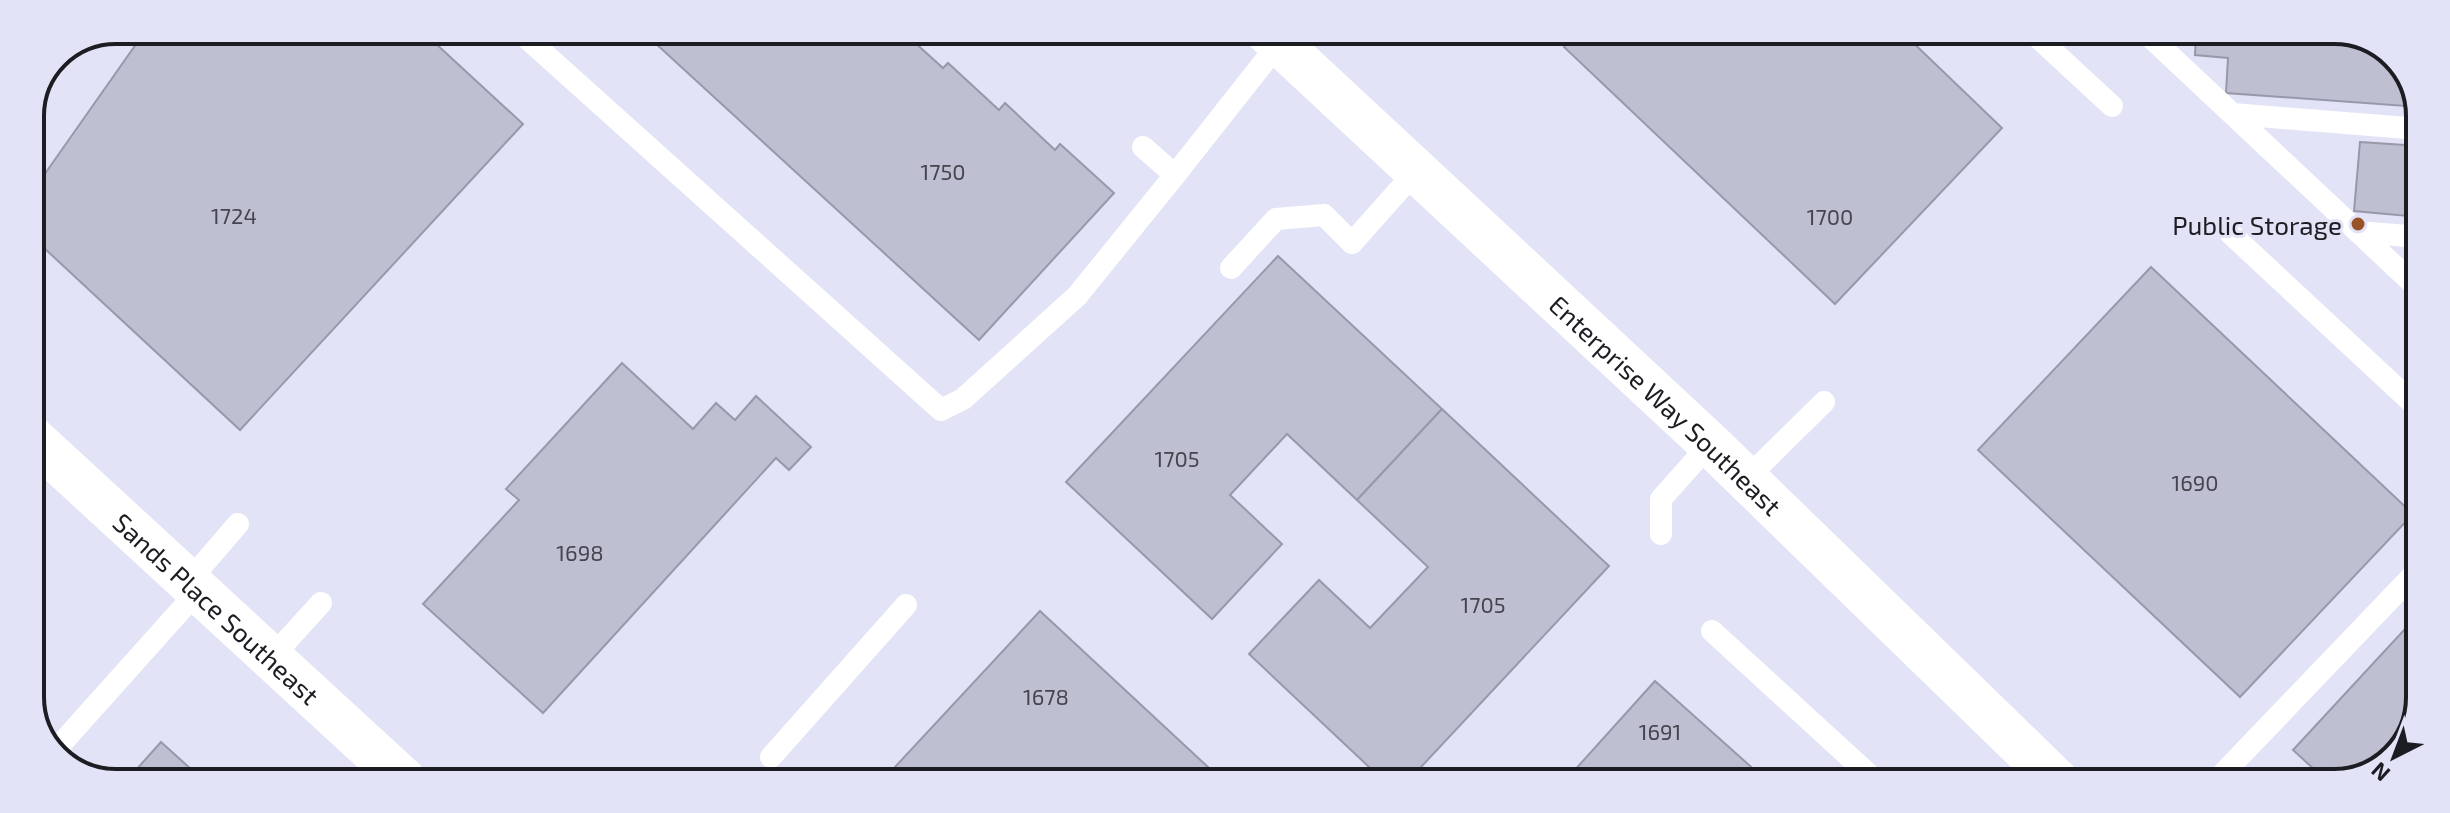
<svg xmlns="http://www.w3.org/2000/svg" width="2450" height="813" font-family="'Exo 2',sans-serif">
<style>
.building{fill:#bfbfd2;stroke:#9898ab;stroke-width:2}
.lines{fill:none;stroke-linecap:round;stroke-linejoin:round}
.lane{stroke:#fff;stroke-width:22}
.street{stroke:#fff;stroke-width:44}
.poi-dot{fill:#975326;stroke:#e3e3f7;stroke-width:3}
.labels{text-anchor:middle;dominant-baseline:central;stroke-width:6;stroke-linejoin:round;paint-order:stroke}
.number-label{font-size:22px;fill:#45454f}
.poi-label{font-size:26px;fill:#1c1c23;stroke:#e3e3f7;text-anchor:end}
.street-label{font-size:26px;fill:#1c1c23;stroke:#e3e3f7}
.rim{fill:none;stroke:#1c1c23;stroke-width:4}
</style>
<rect width="100%" height="100%" fill="#e3e3f7"/>
<g class="building">
<polygon points="146,30 421,30 523,124 240,430 30,235 30,195"/>
<polygon points="642,31 902,31 943,68 948,63 999,110 1005,103 1055,150 1060,144 1114,193 979,340"/>
<polygon points="1567,32 1902,32 2002,128 1835,304 1564,47 1572,37"/>
<polygon points="2196,33 2261,33 2368,41 2402,63 2419,107 2226,93 2228,58 2195,55"/>
<polygon points="2360,142 2420,146 2419,217 2354,211"/>
<polygon points="1278,256 1442,409 1357,500 1287,434 1230,495 1282,544 1212,619 1066,482"/>
<polygon points="2151,267 2413,514 2240,697 1978,450"/>
<polygon points="622,363 693,429 716,403 735,420 756,396 811,447 789,470 776,458 543,713 423,604 519,500 506,489"/>
<polygon points="1442,409 1609,566 1407,782 1385,782 1249,654 1319,580 1370,628 1428,567 1357,500"/>
<polygon points="1040,611 1223,781 882,781"/>
<polygon points="30,616 44,628 30,643"/>
<polygon points="2417,616 2417,719 2386,765 2329,783 2293,750"/>
<polygon points="1655,681 1768,782 1564,782"/>
<polygon points="161,742 203,780 127,780"/>
</g>
<g class="lines">
<g class="lane">
<polyline points="519,31 941,410 963,399 1077,296 1175,175 1143,147"/>
<polyline points="2033,33 2112,106"/>
<polyline points="2146,33 2419,289"/>
<polyline points="2233,114 2420,129"/>
<polyline points="1175,175 1279,43"/>
<polyline points="2358,232 2419,237"/>
<polyline points="2231,234 2418,408"/>
<polyline points="1231,268 1276,219 1324,215 1352,243 1416,171"/>
<polyline points="1746,479 1824,402"/>
<polyline points="1661,534 1661,499 1710,444"/>
<polyline points="188,582 238,524"/>
<polyline points="1712,631 1877,782"/>
<polyline points="271,658 321,603"/>
<polyline points="52,754 198,591"/>
<polyline points="771,757 906,605"/>
<polyline points="2214,783 2418,570"/>
</g>
<g class="street">
<path id="s1" d="M1267,32L1710,444L2059,783"/>
<path id="s2" d="M30,436L404,780"/>
</g>
</g>
<circle class="poi-dot" cx="2358" cy="224" r="8"/>
<g class="labels">
<g class="number-label">
<text x="943" y="171">1750</text>
<text x="234" y="215">1724</text>
<text x="1830" y="216">1700</text>
<text x="1177" y="458">1705</text>
<text x="2195" y="482">1690</text>
<text x="580" y="552">1698</text>
<text x="1483" y="604">1705</text>
<text x="1046" y="696">1678</text>
<text x="1660" y="731">1691</text>
</g>
<g class="poi-label">
<text x="2342" y="224">Public Storage</text>
</g>
<g class="street-label">
<text stroke="none"><textPath href="#s1" startOffset="546">Enterprise Way Southeast</textPath></text>
<text stroke="none"><textPath href="#s2" startOffset="254">Sands Place Southeast</textPath></text>
</g>
</g>
<path d="M0 0H2450V813H0ZM116 44H2334A72 72 0 0 1 2406 116V697A72 72 0 0 1 2334 769H116A72 72 0 0 1 44 697V116A72 72 0 0 1 116 44Z" fill="#e3e3f7" fill-rule="evenodd"/>
<path class="rim" d="M116 44H2334A72 72 0 0 1 2406 116V697A72 72 0 0 1 2334 769H116A72 72 0 0 1 44 697V116A72 72 0 0 1 116 44Z"/>
<g transform="translate(2394 757) rotate(222)" stroke="#e3e3f7" stroke-width="6" paint-order="stroke">
<path d="M0-6L14 30L0 20L-14 30Z" fill="#1c1c23"/>
<text y="-12" font-size="22" font-weight="bold" text-anchor="middle" fill="#1c1c23">N</text>
</g>
</svg>
